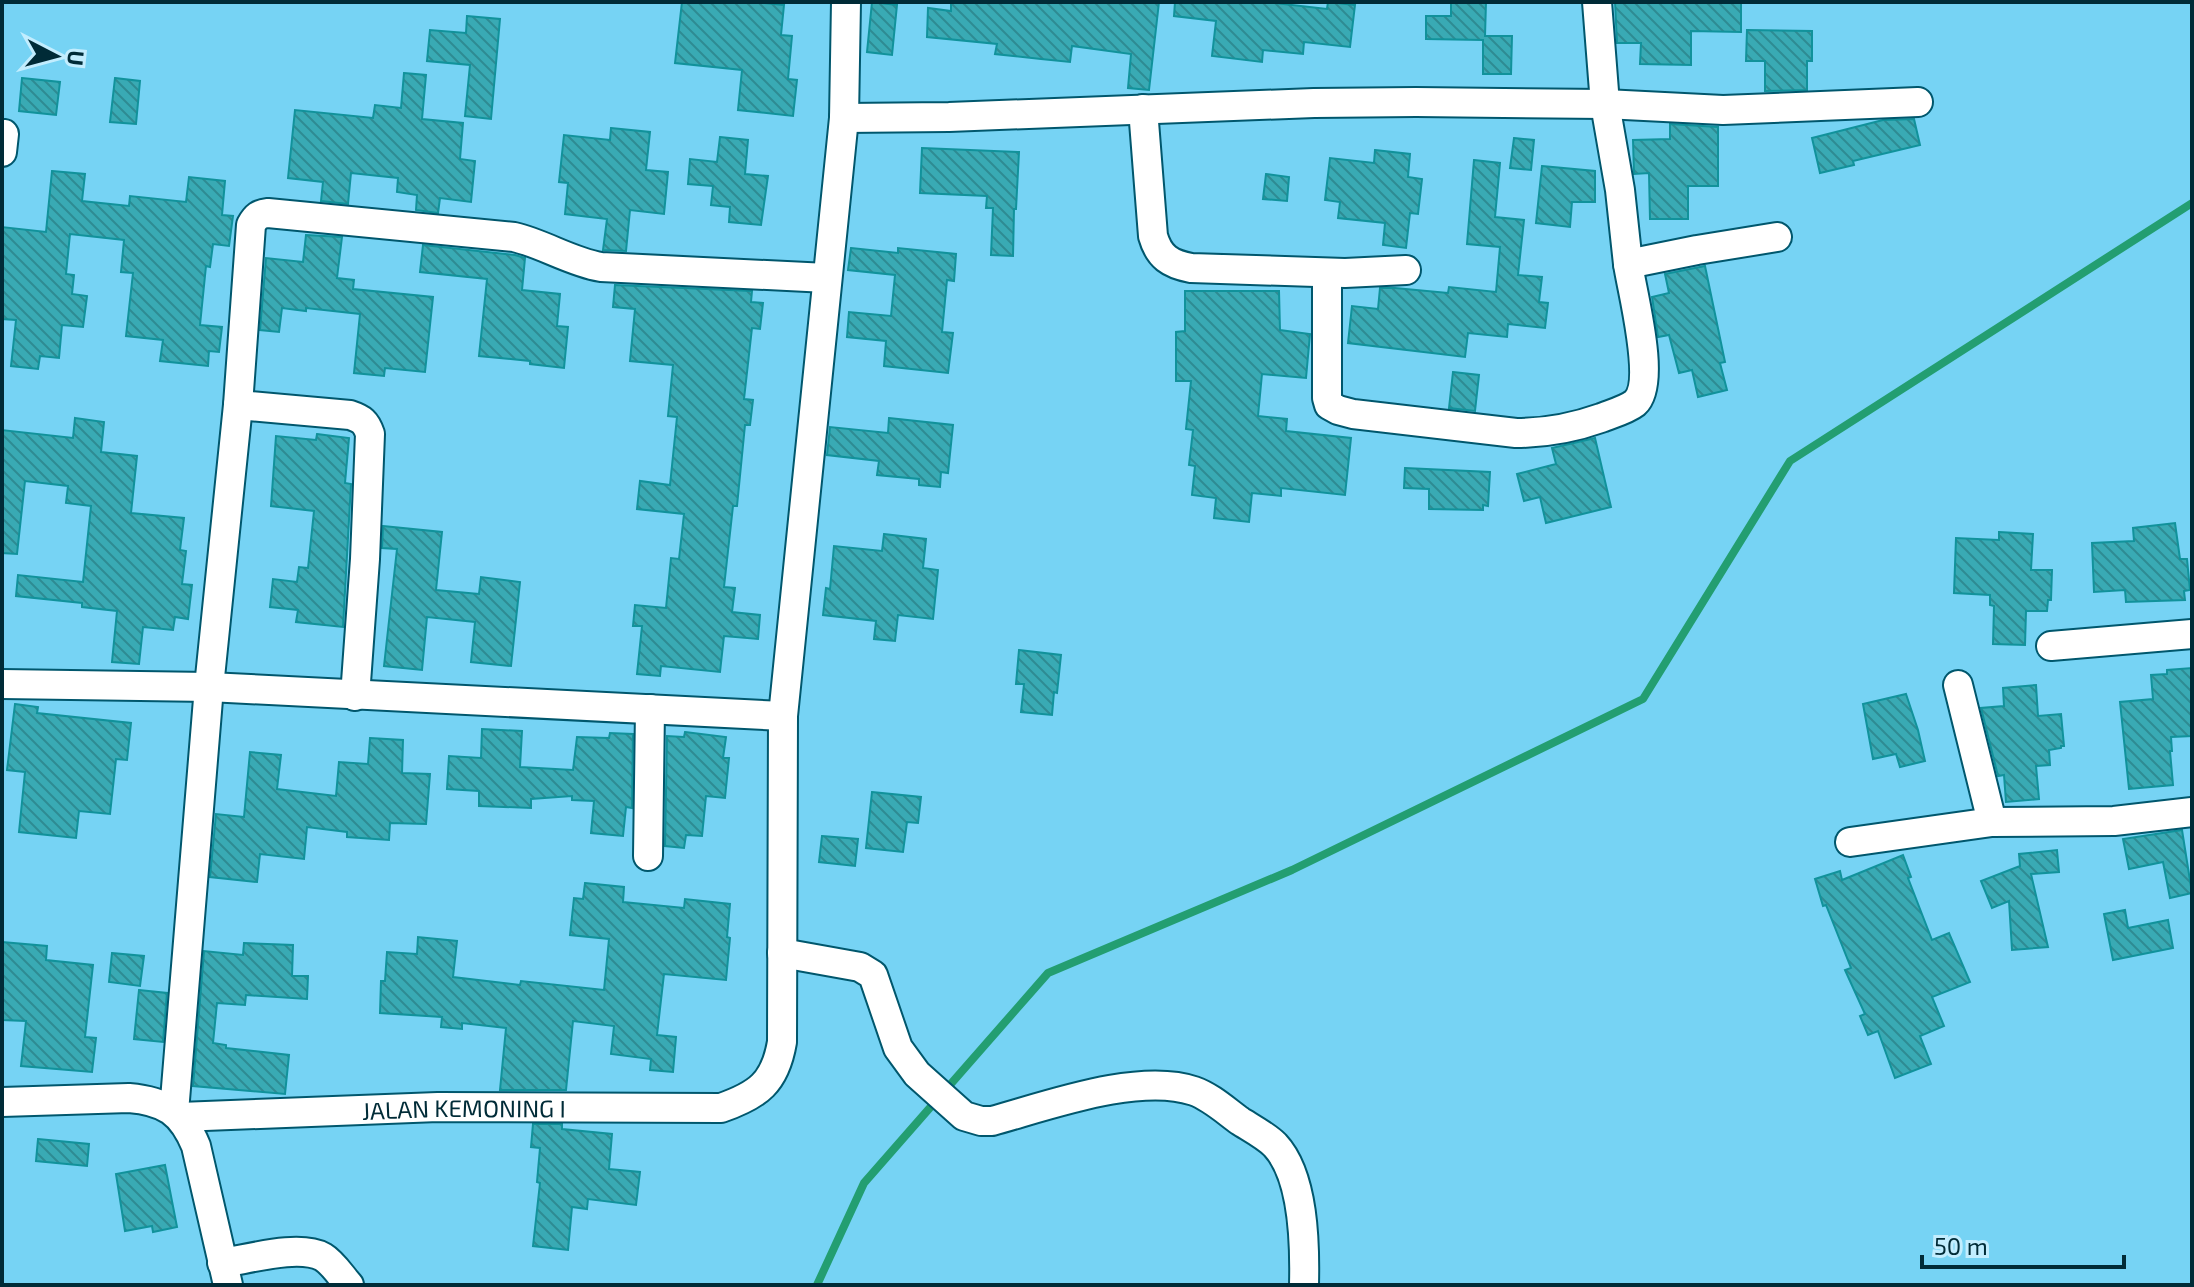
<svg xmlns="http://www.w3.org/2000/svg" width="2194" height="1287" font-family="'Exo 2',sans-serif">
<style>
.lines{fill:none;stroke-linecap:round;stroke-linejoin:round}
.stream{stroke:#239e71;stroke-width:8}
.building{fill:url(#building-back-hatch);stroke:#11929b;stroke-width:2}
.minor-casing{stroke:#00576d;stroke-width:32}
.minor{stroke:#fff;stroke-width:28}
.labels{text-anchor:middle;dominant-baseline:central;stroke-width:6;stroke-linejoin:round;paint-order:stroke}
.street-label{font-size:24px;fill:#002b37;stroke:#c2edfe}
</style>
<defs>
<pattern id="building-back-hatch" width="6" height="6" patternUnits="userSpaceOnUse" patternTransform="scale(2)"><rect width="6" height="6" fill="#39aab4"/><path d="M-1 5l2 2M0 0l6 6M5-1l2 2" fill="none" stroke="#2e8b93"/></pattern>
</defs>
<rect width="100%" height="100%" fill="#76d3f4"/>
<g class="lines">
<polyline class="stream" points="817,1285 864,1183 1048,973 1292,870 1643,699 1790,461 2192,203"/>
</g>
<g class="building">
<polygon points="682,2 754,2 784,5 781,35 792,36 788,79 797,80 793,116 738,110 742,70 675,63"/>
<polygon points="872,2 897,5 892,55 867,52"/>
<polygon points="951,2 1159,2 1149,90 1128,88 1131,54 1072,46 1070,62 1041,59 995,54 997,44 927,37 928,8 951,11"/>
<polygon points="1175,2 1266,2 1327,9 1328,2 1355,5 1350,47 1304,42 1303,54 1263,50 1262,62 1212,56 1216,21 1174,16"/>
<polygon points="1451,2 1486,2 1485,36 1512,36 1511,74 1483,74 1483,40 1426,39 1426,16 1451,16"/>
<polygon points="1615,2 1741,2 1741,32 1691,31 1691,65 1640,64 1641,43 1617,43"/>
<polygon points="467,16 500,19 491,119 465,116 470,65 427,61 430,30 466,33"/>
<polygon points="1747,30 1812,31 1812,61 1807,61 1807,90 1765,91 1765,61 1746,61"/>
<polygon points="404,73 426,75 422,119 463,123 460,159 475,161 471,202 440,198 438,213 416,210 417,195 397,192 398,178 351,173 348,204 321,201 323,182 288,178 295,110 373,118 375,105 401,108"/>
<polygon points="22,78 60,82 56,115 19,111"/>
<polygon points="115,78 140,81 136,124 110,122"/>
<polygon points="1914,119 1920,145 1853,161 1854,165 1820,173 1812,138 1883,120"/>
<polygon points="1670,124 1718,127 1718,186 1688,186 1688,219 1650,219 1649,173 1634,174 1633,140 1670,139"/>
<polygon points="611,128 650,132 646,170 668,172 664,214 630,210 626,251 603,250 607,219 565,214 568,183 559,182 564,135 610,140"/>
<polygon points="720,137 748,140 745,174 768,176 761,225 729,222 730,207 711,205 713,186 688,184 690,159 717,162"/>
<polygon points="1514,138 1534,140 1531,170 1510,168"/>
<polygon points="922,148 1019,152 1016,209 1014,209 1013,256 991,255 993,208 986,208 987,196 920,193"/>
<polygon points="1375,150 1410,154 1408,177 1422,179 1418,214 1410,213 1406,248 1383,245 1385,223 1338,218 1340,202 1325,200 1330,158 1374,163"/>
<polygon points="1474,160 1500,163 1495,217 1524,220 1518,275 1542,277 1539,302 1548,303 1545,328 1508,324 1507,337 1468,333 1465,357 1348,343 1352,306 1378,309 1380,288 1395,288 1448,293 1449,287 1496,292 1500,247 1467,244"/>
<polygon points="1542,166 1595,171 1595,202 1572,202 1570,227 1536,223"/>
<polygon points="52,171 85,174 82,201 129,206 130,196 186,202 189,177 225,181 222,215 233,216 229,246 213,244 210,267 206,266 200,325 222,327 219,352 209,351 208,366 160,361 163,340 126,336 133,273 121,272 124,240 70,234 66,274 74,275 72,294 87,296 83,327 62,325 59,358 40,356 38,369 11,366 16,320 2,319 2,227 46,232"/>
<polygon points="1266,174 1289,177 1287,201 1263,199"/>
<polygon points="306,235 342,237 337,278 354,280 353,289 433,297 425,372 385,368 384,376 354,373 360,314 306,308 306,311 282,308 279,332 260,330 266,258 303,262"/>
<polygon points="423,245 515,255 525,258 522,290 560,294 557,326 568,327 564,368 530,364 530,361 479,356 487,279 420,272"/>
<polygon points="851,248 898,253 898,248 956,254 954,281 947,280 942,332 953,333 948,373 884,366 886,341 847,337 849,312 891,316 895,275 848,270"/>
<polygon points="1705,266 1725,362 1720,363 1727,390 1698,397 1692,370 1679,373 1669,335 1658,337 1652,297 1669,293 1665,274"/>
<polygon points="615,285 752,291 751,302 763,303 760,329 752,328 744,399 753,400 750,425 745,425 737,506 733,506 724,587 735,588 732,612 760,615 758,639 724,636 720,672 661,666 660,676 637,674 642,626 633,626 635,605 666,608 671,558 679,559 684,514 637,509 640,481 670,485 677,417 668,416 673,365 630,361 635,309 613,307"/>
<polygon points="1185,291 1279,291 1280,330 1310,334 1306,378 1262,374 1258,416 1287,419 1286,431 1351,438 1345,495 1281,488 1281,496 1252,493 1249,522 1214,518 1216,498 1192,495 1195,466 1189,465 1193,430 1186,429 1191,381 1176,381 1176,332 1185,331"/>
<polygon points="1453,372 1479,375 1475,411 1449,408"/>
<polygon points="75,418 104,422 101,452 137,456 131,513 184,518 180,550 186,551 182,584 192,585 188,619 175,617 173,630 143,627 139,664 112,662 117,611 82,607 82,603 16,596 18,575 83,582 91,506 66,503 68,486 25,481 17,554 2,553 2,430 73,438"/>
<polygon points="889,418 953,425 948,473 941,472 940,487 919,485 919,479 877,475 879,461 827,455 830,427 888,433"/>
<polygon points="317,434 349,438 345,483 351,484 343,627 296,622 298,610 270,607 273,579 297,582 299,567 308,568 314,511 271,506 276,436 316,440"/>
<polygon points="1595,438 1611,507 1546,523 1540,497 1524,501 1517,474 1556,464 1552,448"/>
<polygon points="1405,468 1490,472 1488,506 1483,505 1483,510 1429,509 1429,489 1404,488"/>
<polygon points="2175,523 2180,559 2187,559 2190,590 2184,591 2185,600 2126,602 2125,590 2094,592 2092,543 2134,541 2133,528"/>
<polygon points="383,526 442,532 436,590 479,594 481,577 520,582 511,666 471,662 475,622 427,617 422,670 384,666 397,549 382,548"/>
<polygon points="1999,532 2033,534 2031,570 2052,570 2051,600 2048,600 2047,611 2026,611 2025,645 1993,644 1994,606 1990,605 1990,595 1954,593 1956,538 1999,540"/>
<polygon points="884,534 926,539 923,568 938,570 933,619 898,615 895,641 874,639 876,621 823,615 826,588 830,589 834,546 882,551"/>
<polygon points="1019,650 1061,655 1057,693 1054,692 1052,715 1021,712 1024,684 1016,684"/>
<polygon points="2192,668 2192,736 2171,737 2172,751 2170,751 2173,785 2129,789 2120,702 2153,699 2151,675 2167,674 2167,670"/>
<polygon points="2036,685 2038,716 2061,714 2064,746 2061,746 2061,748 2049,750 2050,765 2036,766 2039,799 2006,802 2004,775 1998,776 1981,708 2004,706 2003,688"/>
<polygon points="1906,694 1918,730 1925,761 1900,767 1896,754 1873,759 1863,704"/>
<polygon points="15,704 38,707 37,713 131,723 127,760 116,759 110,814 79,811 76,838 19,832 25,772 7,770"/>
<polygon points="482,729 522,731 520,767 573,770 577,737 609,738 610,733 633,734 632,808 626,807 623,836 591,833 594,801 572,800 572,796 531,799 531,808 479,806 479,791 447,789 449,756 481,758"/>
<polygon points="685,732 726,737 723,758 729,758 725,798 706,796 702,836 686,835 684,848 665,846 667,736 684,737"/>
<polygon points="370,738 403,740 402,773 430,774 426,824 390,823 389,840 347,837 347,832 307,827 304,859 260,854 257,882 210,877 216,814 244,817 250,752 281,755 277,789 336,796 339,762 368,764"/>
<polygon points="872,792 921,797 918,823 907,822 903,852 866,848"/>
<polygon points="2182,830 2192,893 2170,898 2163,862 2129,869 2123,839"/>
<polygon points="822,836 858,839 855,866 819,862"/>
<polygon points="2057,850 2059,872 2031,874 2048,947 2012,950 2009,901 1992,908 1981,881 2020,866 2019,854"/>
<polygon points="1903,855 1911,877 1908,878 1932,940 1949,933 1970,982 1932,997 1944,1026 1920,1036 1931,1064 1895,1078 1878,1031 1868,1035 1860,1016 1865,1014 1845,970 1851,968 1826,905 1823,906 1815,879 1840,871 1842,880"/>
<polygon points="585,883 624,887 623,902 684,908 685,899 730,904 727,937 730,938 726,980 664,974 657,1035 676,1037 673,1072 650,1070 651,1059 611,1054 614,1026 573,1021 566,1090 500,1090 506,1028 462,1023 462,1029 441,1027 442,1017 380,1013 381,981 385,981 387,952 417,954 418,937 457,941 453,977 520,985 521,981 604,990 609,939 570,935 574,898 583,899"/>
<polygon points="2125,910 2128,928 2168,920 2173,948 2113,960 2104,914"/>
<polygon points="2,942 47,946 46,960 93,965 85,1037 96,1038 92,1072 21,1066 26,1021 2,1020"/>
<polygon points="244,943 293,945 292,976 308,976 307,999 246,995 245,1005 217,1003 213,1043 226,1045 226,1048 289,1055 285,1094 193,1086 204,951 243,955"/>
<polygon points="112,953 144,956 140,986 109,982"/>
<polygon points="139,990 167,993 163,1042 134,1039"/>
<polygon points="533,1124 562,1124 562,1129 612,1134 609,1169 640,1172 636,1205 588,1199 587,1209 572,1207 568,1250 533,1246 540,1183 537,1182 540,1148 531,1147"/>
<polygon points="38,1139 89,1144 87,1166 36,1161"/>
<polygon points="165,1165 177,1227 153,1232 152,1226 125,1231 116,1174"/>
</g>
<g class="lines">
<g class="minor-casing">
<g id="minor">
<polyline points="1597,2 1605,104 1620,190 1628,264 1697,250 1777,237"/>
<path d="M1143,109L1153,236C1159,257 1170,264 1191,268L1345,273L1406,270"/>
<polyline points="844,118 949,117 1314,103 1416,102 1605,104 1723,110 1918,102"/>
<polyline points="2,152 4,134"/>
<path d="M1327,273V398L1329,405L1338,410L1353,414L1516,433C1546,433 1573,428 1601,418C1611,414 1626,410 1635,403C1657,383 1632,292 1628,264"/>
<path d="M238,405L350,415C362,419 366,422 370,434L365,559L355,696"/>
<polyline points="2051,646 2192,634"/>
<polyline points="2,684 209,687 783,716"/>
<polyline points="1958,685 1992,822"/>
<polyline points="1850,842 1992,822 2114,821 2192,812"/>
<polyline points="648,856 650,709"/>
<path d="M782,953L860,967L873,975L898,1048L917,1074L964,1116L981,1121H992C1047,1106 1139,1072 1194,1091C1211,1097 1226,1111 1240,1121C1251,1128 1266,1136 1275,1145C1304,1176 1305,1244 1304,1285"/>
<path d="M2,1102L129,1098C165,1101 182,1112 196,1146L228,1285"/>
<path d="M174,1112L209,687L238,405L251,225C256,216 259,214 268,213L514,237C544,244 571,262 601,267L827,278"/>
<path id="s1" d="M180,1117L438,1107L721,1108C758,1095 775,1083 782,1042L783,716L844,118L846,2"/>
<path d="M222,1263C249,1259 299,1244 323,1257C333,1263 341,1276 349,1285"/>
</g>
</g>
<use href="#minor" class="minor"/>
</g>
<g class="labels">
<g class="street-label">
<text stroke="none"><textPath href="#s1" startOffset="284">JALAN KEMONING I</textPath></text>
</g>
</g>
<rect width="2194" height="1287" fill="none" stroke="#002b37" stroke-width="8"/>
<g transform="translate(56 56) rotate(96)" stroke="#c2edfe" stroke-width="6" paint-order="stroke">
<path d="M0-6L14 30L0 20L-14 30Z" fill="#002b37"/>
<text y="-12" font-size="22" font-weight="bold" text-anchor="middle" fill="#002b37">U</text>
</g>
<path d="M1922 1255v12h202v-12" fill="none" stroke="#002b37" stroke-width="4"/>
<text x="1934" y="1255" font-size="24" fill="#002b37" stroke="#c2edfe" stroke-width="6" paint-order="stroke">50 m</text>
</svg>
